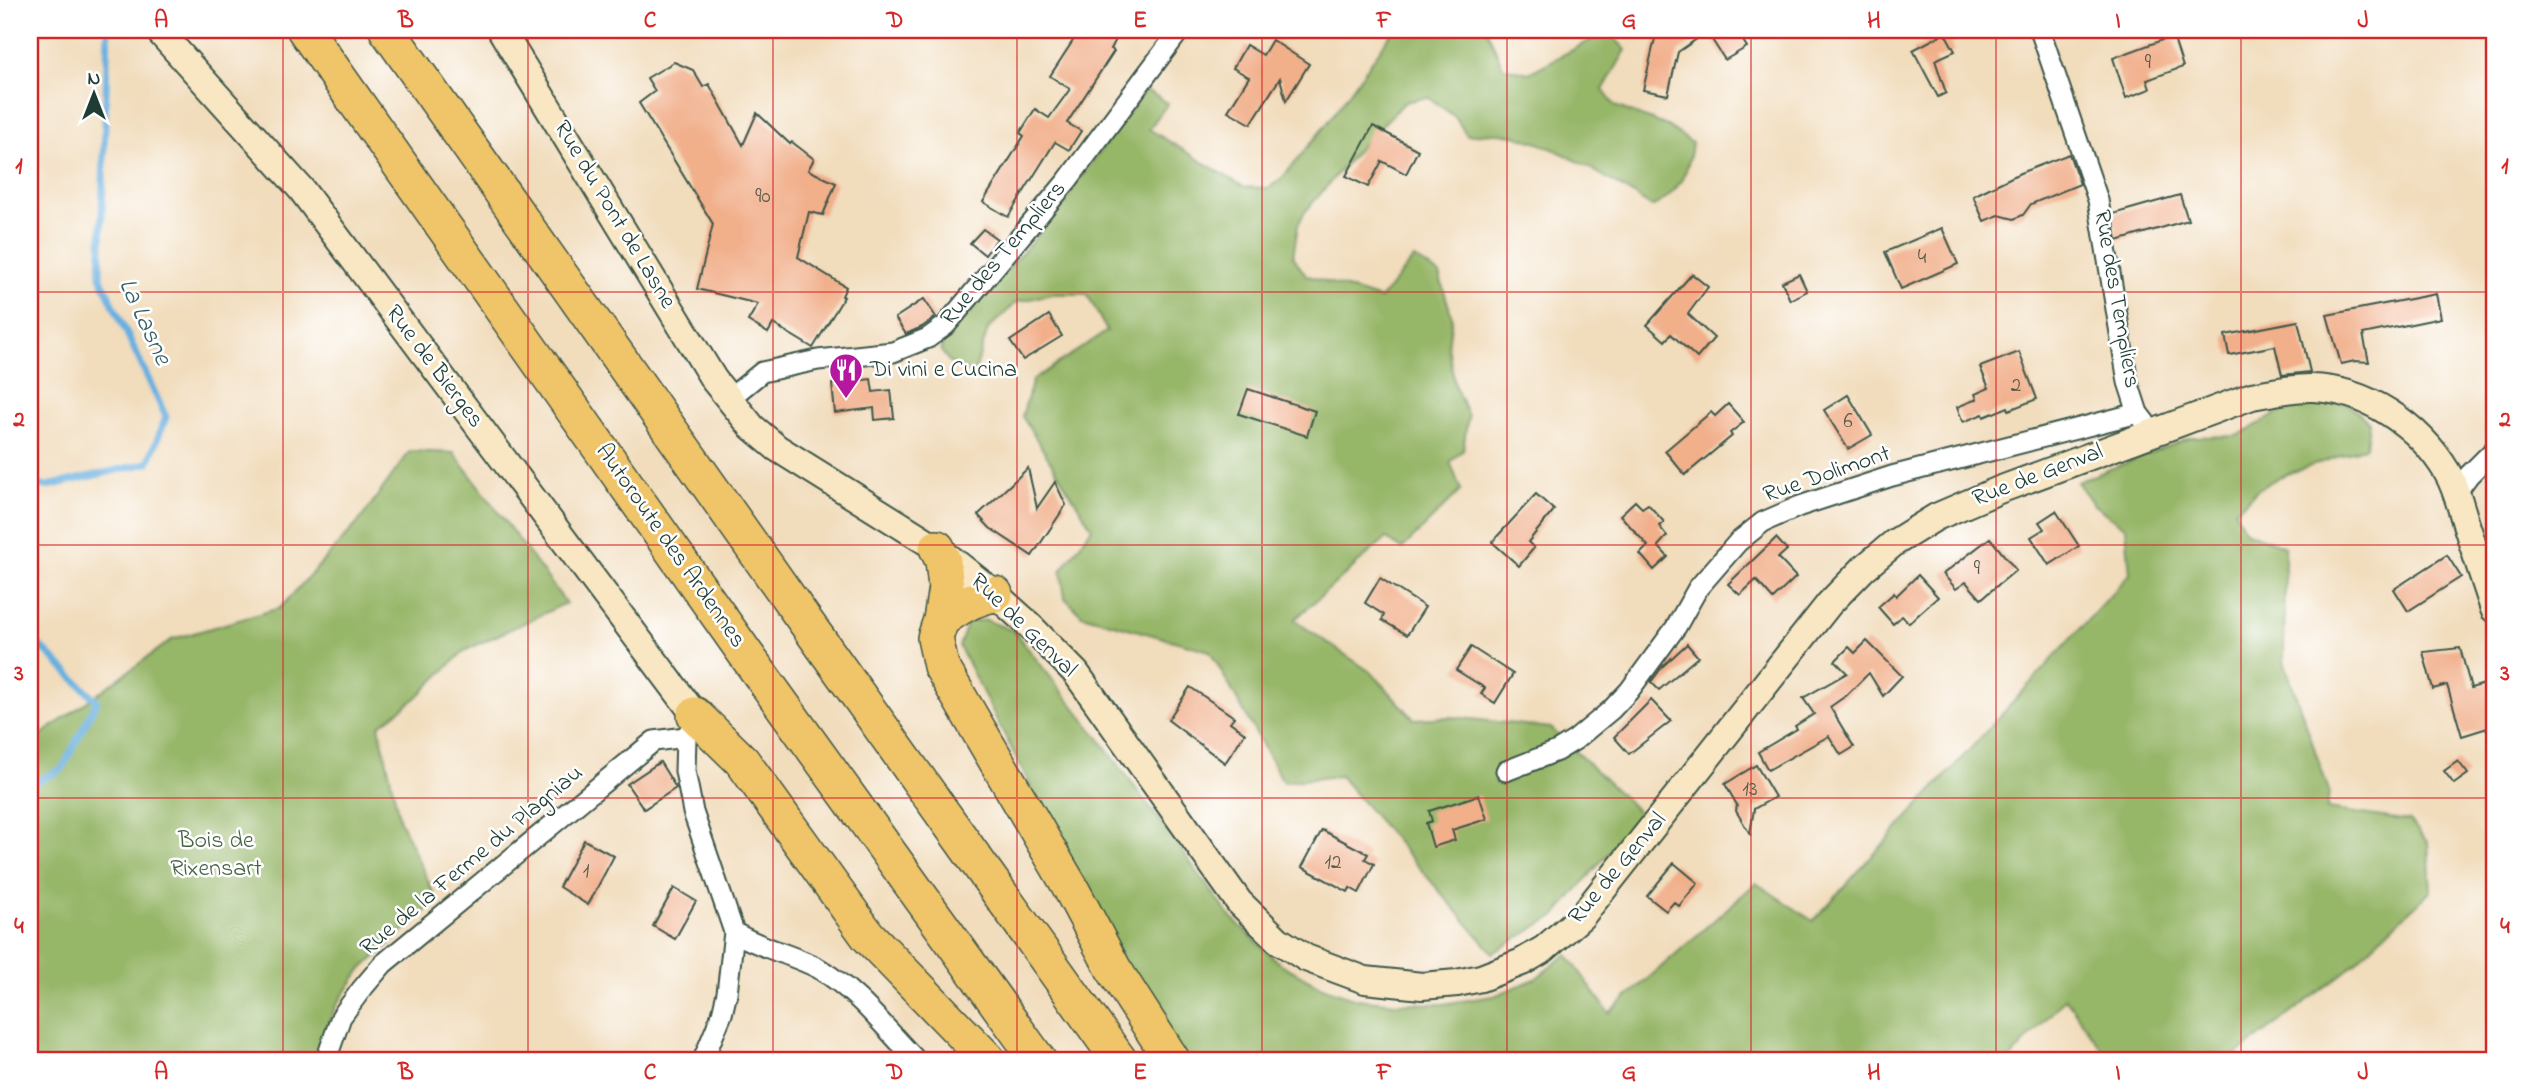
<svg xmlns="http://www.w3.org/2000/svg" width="2524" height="1090" font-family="'Indie Flower',sans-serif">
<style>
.forest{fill:#96b668;stroke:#5a7a4e;stroke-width:2}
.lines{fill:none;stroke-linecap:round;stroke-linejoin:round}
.stream{stroke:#69b0df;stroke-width:7}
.building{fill:#f1af8a}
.street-casing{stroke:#3e5548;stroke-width:23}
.secondary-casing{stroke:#3e5548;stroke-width:30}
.highway-casing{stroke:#3e5548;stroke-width:38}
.street{stroke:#fff;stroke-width:19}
.secondary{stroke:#f9e7c3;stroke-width:26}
.highway{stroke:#f0c469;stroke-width:35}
.grid{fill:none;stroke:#d62828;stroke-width:2;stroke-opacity:0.55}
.labels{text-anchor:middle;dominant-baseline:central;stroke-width:5;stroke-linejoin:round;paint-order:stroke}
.number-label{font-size:21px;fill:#545a4a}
.street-label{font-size:24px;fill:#1f3d34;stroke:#fff}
.poi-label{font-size:24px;fill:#1f3d34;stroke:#fff;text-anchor:start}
.park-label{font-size:24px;fill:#476345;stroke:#fff}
.water-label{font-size:26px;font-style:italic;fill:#356067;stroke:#fff}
.neatline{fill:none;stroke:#d62828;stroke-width:2.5}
.grid-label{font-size:23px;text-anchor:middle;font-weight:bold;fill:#d62828}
</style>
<rect width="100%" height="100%" fill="#fff"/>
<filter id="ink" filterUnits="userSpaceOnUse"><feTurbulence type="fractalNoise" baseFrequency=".0143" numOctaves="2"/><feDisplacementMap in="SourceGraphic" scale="14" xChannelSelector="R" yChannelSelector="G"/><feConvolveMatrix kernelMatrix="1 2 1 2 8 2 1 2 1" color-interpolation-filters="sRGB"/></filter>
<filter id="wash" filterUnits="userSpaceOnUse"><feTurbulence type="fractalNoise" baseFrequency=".00686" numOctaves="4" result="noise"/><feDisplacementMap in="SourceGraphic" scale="28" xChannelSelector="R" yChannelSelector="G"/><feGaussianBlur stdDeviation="1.57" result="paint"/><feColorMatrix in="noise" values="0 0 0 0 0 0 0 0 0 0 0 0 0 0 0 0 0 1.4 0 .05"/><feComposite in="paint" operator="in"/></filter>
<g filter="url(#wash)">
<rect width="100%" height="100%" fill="#f1dcbb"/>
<g class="forest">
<path d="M1394,30H1487L1503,67L1529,73L1608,31L1626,50L1603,90L1615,106L1667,126L1692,143C1689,173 1679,193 1652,207C1611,180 1554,142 1506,134C1494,131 1479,135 1467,135L1454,116L1428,97L1405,102L1360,147L1304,213L1298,225L1293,257L1306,275L1380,299L1414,258L1439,274L1452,317L1448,347L1455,386L1468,416L1463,450L1450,462L1461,490L1402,549L1386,538L1294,620L1372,673L1414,719L1453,717L1551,728L1641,814L1556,915L1493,953L1340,776L1283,782L1210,651L1082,615L1065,598L1061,571L1092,528L1022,416L1033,380L1107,331L1087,294H1052L1017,302L988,329L974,374L951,364L941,351L943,342L1037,236L1146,90L1168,103L1149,129L1244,187L1269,188L1283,177L1326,125Z"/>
<polygon points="2300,401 2347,403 2369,422 2366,447 2279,477 2257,490 2235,511 2245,531 2285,547 2284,661 2329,791 2327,809 2410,821 2428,843 2431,891 2346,971 2229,1060 2123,1060 2101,1048 2065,998 2009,1060 1185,1060 1127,974 959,646 968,622 986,620 1014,631 1098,737 1229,915 1280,964 1322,987 1356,999 1396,1003 1443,1004 1494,996 1535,979 1567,954 1609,1013 1756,883 1813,921 2130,574 2126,528 2094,505 2077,482 2192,437 2237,436"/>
<polygon points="410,451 454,453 566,603 464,651 416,698 379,726 400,821 437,900 360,971 336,1006 313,1060 30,1060 30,743 173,639 280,608 357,524"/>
</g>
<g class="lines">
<g class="stream">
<polyline points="30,485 48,486 148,463 166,417 100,276 108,30"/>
<polyline points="30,636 97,701 62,769 30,785"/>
</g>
</g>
<g id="blocks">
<g class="building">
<polygon points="1080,30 1121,30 1111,49 1114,51 1067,123 1081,131 1069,150 1055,142 1008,217 983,202 1024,136 1020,133 1035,109 1049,118 1070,89 1050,76"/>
<polygon points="1657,30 1736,30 1747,47 1725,60 1707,32 1678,52 1668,95 1643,90"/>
<polygon points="1945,33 1955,51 1935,60 1946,93 1938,97 1913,50"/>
<polygon points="2173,36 2183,67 2147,80 2150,89 2126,98 2113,58"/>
<polygon points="1272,40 1309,64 1286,101 1280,78 1251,124 1228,111 1249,77 1233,68 1246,45 1263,55"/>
<polygon points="674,62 693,70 703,87 709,84 743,145 757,113 790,144 792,142 814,159 808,170 836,183 823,215 809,212 798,257 846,287 842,296 844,297 813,348 773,324 768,333 748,321 758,304 697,289 713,224 639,103 655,91 647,78"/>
<polygon points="1373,126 1418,150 1406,174 1382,161 1368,187 1346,176"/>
<polygon points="2069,154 2080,184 2031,204 2023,215 2014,219 1999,215 1984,221 1973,196 2020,173"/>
<polygon points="2180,195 2188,220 2117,241 2113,214"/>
<polygon points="1942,228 1958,264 1901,289 1885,252"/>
<polygon points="983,229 997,239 985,255 970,243"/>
<polygon points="1692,274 1708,287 1688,314 1714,338 1697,358 1671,334 1665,341 1647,325"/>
<polygon points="1799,274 1807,291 1790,300 1782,282"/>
<polygon points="2436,294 2441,318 2363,334 2369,362 2355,361 2341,364 2327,315"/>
<polygon points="924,299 936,317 922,327 906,334 895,318"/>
<polygon points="1049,315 1062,336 1023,360 1010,341"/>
<polygon points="2298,321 2310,372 2282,375 2275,346 2229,355 2225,335"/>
<polygon points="2019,352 2037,399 2009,410 2008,407 1984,417 1983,414 1963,422 1957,407 1977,399 1975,394 1989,388 1980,367"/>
<polygon points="871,379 873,392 891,390 894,418 875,420 874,408 835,413 832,384"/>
<polygon points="1248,389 1315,411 1307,436 1239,414"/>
<polygon points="1848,395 1872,435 1848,449 1824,410"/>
<polygon points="1728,404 1744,422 1730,433 1732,436 1685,475 1665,451 1711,412 1715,416"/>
<polygon points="1028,468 1037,508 1055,482 1066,505 1032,556 990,528 978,515"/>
<polygon points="1536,494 1554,510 1528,542 1534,548 1519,566 1492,542"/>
<polygon points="1635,501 1642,508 1648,504 1664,522 1659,526 1667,536 1658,546 1668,557 1654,570 1640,554 1648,546 1620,515"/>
<polygon points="2056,511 2079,546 2049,565 2031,537 2044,529 2039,522"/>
<polygon points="1776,538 1787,550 1778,558 1796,577 1773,599 1756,580 1740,595 1728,584"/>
<polygon points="1990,538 2016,570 1981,599 1966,582 1956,589 1943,574"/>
<polygon points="2447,555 2461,577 2408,611 2394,589"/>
<polygon points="1918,575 1938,597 1909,623 1902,616 1893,624 1878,607 1894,593 1896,596"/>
<polygon points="1380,578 1425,607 1407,635 1382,620 1384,615 1365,603"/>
<polygon points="1867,641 1902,676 1883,696 1869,673 1847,695 1830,707 1854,747 1841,755 1829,736 1768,770 1758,752 1797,729 1795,726 1814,714 1803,698 1847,673 1835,661 1849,647 1855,653"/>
<polygon points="1687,644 1698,657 1659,690 1651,682 1663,666"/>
<polygon points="1471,647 1513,674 1495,703 1481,694 1485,688 1456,670"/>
<polygon points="2460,648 2471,688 2494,681 2494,726 2462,736 2447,685 2433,689 2423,652"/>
<polygon points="1190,687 1234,717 1230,722 1245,733 1225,763 1168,720"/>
<polygon points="1651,700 1671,721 1629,754 1614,737"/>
<polygon points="2458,761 2468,774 2454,784 2444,771"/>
<polygon points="660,762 676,788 644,809 627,784"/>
<polygon points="1756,765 1775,797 1754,809 1750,834 1736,811 1737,805 1725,784"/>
<polygon points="1479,795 1487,819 1452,830 1455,840 1433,847 1426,823 1432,821 1429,811"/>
<polygon points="1322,830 1368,854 1365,859 1374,864 1359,893 1350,888 1348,892 1302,867"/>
<polygon points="584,840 614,856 588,905 559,887"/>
<polygon points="1674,863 1698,883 1679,906 1674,902 1666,911 1647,896"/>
<polygon points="674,888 696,901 675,939 653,926"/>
</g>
</g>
</g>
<g filter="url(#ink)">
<use href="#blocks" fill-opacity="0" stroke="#3e5548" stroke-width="2"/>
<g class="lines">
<g class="street-casing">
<g id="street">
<polyline points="2040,30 2098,200 2128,382 2138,413 2145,422"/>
<polyline points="730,398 762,372 818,360 893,352 928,338 946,325 1067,181 1180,30"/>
<polyline points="2456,493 2469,475 2494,450"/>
<polyline points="692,726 686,737 685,771 693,812 734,932 727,993 722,1014 703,1060"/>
<polyline points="1506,771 1557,751 1575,740 1611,710 1629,691 1676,627 1698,588 1738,542 1763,522 1800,506 1892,476 2138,413"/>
<path d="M734,932C760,948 791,954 818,968C856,990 886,1029 916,1060"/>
<polyline points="326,1060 341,1017 361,990 383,964 654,741 686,737"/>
</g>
</g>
<g class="secondary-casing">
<g id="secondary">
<polyline points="158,30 301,189 695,715"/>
<path d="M501,30L714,380L752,427L777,448L937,548L995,594L1026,622L1076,673L1239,902L1278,940L1306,958L1365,980L1422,986L1457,983L1481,978L1522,962L1544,949L1582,916L1829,604L1864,568L1894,543L1936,517L1999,490L2252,396C2272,392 2291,388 2311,388C2366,389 2419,425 2447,472C2457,489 2461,509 2467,527C2476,554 2485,582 2494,609"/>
</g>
</g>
<g class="highway-casing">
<g id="highway">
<polyline points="305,30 747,656 1038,1060"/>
<polyline points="387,30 805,621 1119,1060"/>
<polyline points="937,548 943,561 946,587 941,620 935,638 941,666 1069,885 1113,968 1172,1060"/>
<path d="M941,620C959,607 973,598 995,594"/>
<polyline points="695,715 742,761 868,936 988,1060"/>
</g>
</g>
<use href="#street" class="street"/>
<use href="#secondary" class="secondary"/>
<use href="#highway" class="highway"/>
</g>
</g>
<path class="grid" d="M283,30V1060M528,30V1060M773,30V1060M1017,30V1060M1262,30V1060M1507,30V1060M1751,30V1060M1996,30V1060M2241,30V1060M30,292H2494M30,545H2494M30,798H2494"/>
<defs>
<g id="restaurant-pin" transform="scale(1.75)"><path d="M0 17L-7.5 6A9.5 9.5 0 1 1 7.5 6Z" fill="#b5179e" stroke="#fff"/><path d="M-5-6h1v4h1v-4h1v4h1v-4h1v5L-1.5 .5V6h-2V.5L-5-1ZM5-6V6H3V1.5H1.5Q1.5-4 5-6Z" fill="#fff"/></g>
</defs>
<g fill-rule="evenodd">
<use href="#restaurant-pin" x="846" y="370"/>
</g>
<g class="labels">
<g class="number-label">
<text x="2148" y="63">9</text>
<text x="763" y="197">90</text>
<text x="1922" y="258">4</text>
<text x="2016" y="386">2</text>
<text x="1848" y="422">6</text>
<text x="1977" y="569">9</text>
<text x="1750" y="790">13</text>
<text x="1333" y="863">12</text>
<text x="586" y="872">1</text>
</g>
<g class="street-label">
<text transform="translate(614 215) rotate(59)">Rue du Pont de Lasne</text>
<text transform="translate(1004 254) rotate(-50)">Rue des Templiers</text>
<text transform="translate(2116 299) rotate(80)">Rue des Templiers</text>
<text transform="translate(434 367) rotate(53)">Rue de Bierges</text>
<text transform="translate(1827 475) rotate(-19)">Rue Dolimont</text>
<text transform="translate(2038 476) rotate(-21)">Rue de Genval</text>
<text transform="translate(670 546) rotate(55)">Autoroute des Ardennes</text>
<text transform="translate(1023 626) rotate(44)">Rue de Genval</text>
<text transform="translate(472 861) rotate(-40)">Rue de la Ferme du Plagniau</text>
<text transform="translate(1618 869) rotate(-50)">Rue de Genval</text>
</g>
<g class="poi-label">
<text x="870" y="370">Di vini e Cucina</text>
</g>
<g class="park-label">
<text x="216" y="841">Bois de<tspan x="216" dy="28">Rixensart</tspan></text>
</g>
<g class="water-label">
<text transform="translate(144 322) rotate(65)">La Lasne</text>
</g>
</g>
<rect width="2524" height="1090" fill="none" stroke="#fff" stroke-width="77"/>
<g transform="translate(94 94)" stroke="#ffffff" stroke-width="5" paint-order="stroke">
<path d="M0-5L12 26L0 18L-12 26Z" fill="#1f3d34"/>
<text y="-10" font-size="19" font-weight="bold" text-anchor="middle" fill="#1f3d34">N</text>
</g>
<rect x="38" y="38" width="2448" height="1014" class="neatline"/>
<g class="grid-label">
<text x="161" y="27">A</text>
<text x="406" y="27">B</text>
<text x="650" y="27">C</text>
<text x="895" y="27">D</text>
<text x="1140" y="27">E</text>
<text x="1384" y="27">F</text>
<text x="1629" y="27">G</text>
<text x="1874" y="27">H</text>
<text x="2118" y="27">I</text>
<text x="2363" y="27">J</text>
<text x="19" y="173">1</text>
<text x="2505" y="173">1</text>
<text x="19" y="426">2</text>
<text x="2505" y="426">2</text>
<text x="19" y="680">3</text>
<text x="2505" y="680">3</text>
<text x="19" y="933">4</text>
<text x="2505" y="933">4</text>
<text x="161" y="1079">A</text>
<text x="406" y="1079">B</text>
<text x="650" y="1079">C</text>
<text x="895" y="1079">D</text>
<text x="1140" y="1079">E</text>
<text x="1384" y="1079">F</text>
<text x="1629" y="1079">G</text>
<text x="1874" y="1079">H</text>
<text x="2118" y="1079">I</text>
<text x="2363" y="1079">J</text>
</g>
</svg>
